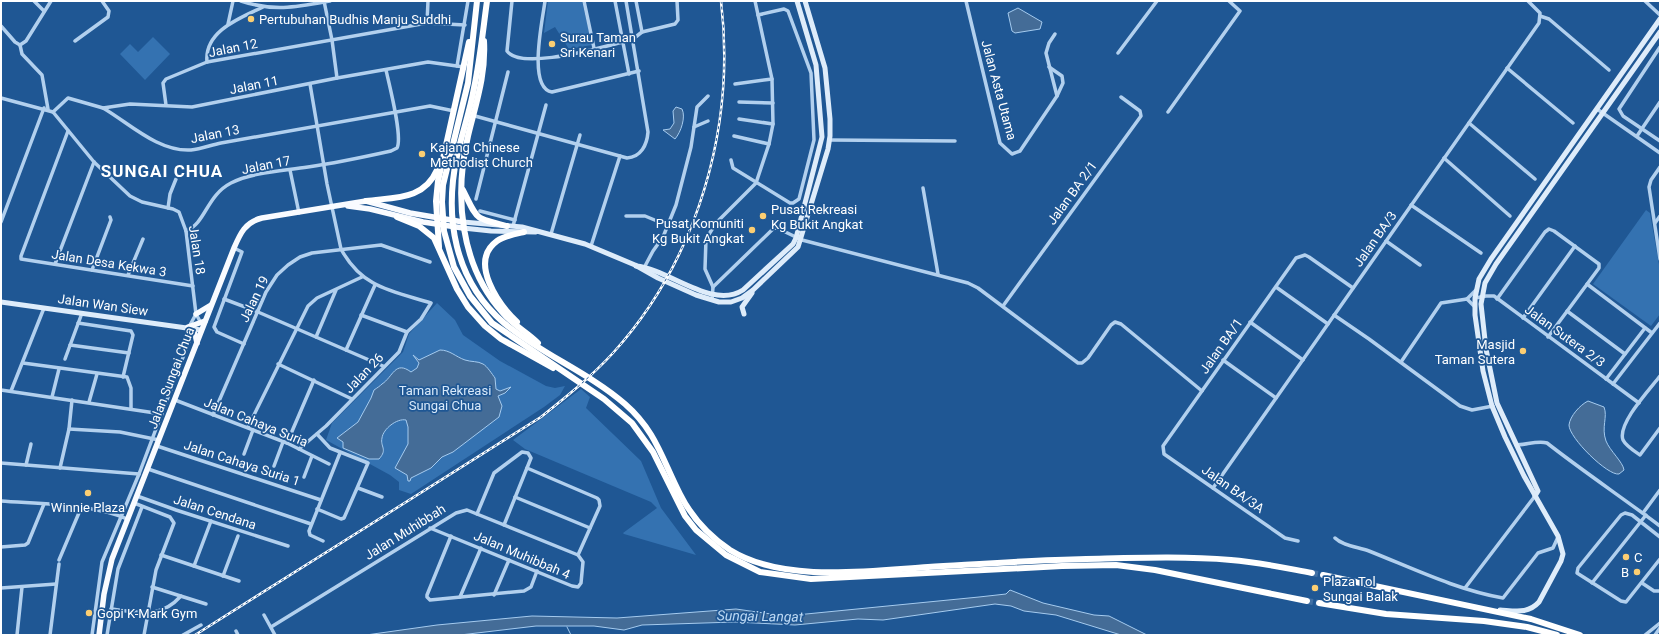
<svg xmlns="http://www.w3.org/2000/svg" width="1661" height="636" font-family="Roboto,sans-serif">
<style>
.green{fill:#3472b1}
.water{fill:#446c97;stroke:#a5cbef}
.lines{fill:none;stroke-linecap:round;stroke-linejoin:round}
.stream{stroke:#a5cbef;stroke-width:1}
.highway-tunnel{stroke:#4170a4;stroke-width:6;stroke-dasharray:6 3;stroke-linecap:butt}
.street{stroke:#b2d0ee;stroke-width:3.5}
.secondary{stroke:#deecfa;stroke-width:5}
.primary{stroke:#f9fbff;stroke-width:5.5}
.highway{stroke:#fff;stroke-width:6}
.rail-casing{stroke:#fff;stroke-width:2.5}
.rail{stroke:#1f5794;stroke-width:1;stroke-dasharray:3;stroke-linecap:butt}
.poi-dot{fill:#fcce72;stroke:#1f5794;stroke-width:1.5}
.labels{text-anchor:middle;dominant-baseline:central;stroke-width:3.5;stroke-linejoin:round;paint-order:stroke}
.poi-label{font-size:13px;fill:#fff;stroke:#1f5794;text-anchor:start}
.street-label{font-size:13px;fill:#fff;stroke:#1f5794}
.park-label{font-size:13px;fill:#d8e9fa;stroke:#1f5794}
.water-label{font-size:14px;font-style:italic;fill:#bedaf5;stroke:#1f5794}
.district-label{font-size:17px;font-weight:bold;letter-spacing:1px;fill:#fff;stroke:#1f5794}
</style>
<rect width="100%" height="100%" fill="#1f5794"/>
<g class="green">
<polygon points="548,1 582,1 592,45 569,49 555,27 544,33"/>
<polygon points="153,37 170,54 145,80 120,54 130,44 138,52"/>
<polygon points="1646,210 1650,213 1660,270 1660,314 1651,326 1593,284"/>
<polygon points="437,303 455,320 463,335 500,361 546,386 555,388 565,386 560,395 544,407 411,494 399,490 399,482 390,475 326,440 332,423 403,352 409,334"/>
<polygon points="581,389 590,397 586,408 641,461 661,508 696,555 624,534 623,533 657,508 651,502 525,449 513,440"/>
</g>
<g class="water">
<polygon points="1018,8 1042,22 1040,29 1015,33 1012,31 1008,13"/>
<path d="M676,107L682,109C686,117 681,132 675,139L663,130L670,129L674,123L673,111Z"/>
<path d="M440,350C450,350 456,357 465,360C471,362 478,361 483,364C487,366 492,374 495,378L496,389L500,391L511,387L505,393L498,396L502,406L499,417L453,452L442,457L431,468L411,478L410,481H408L407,475L395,468L408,444V427L406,420C397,418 383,429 382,438C380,447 388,449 379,459H369L343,448V442L337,438L358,422L371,398L374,390C377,388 380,386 382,384C393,377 395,360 411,372L417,368L419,363L413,355L419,360Z"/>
<path d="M1588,401L1604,407C1608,417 1601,427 1606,441C1610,451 1623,462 1624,470L1619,474C1608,476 1569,438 1569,425C1570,416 1580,405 1588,401Z"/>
<polygon points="1010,590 1043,603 1094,615 1109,616 1147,635 1121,635 1056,615 1024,611 1011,606 995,604 883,620 858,619 795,625 735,622 642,625 624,630 594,626 536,626 460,635 366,635 437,625 532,616 617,618 736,609 771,614 796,615 979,597 1006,594"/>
</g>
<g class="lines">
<polyline class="stream" points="567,627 571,635"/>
<g class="highway-tunnel">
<polyline points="1312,573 1323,575"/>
<polyline points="1307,601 1319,603"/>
</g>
<g class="street">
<polyline points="34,1 44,11"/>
<path d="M241,1C274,12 297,7 330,1"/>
<polyline points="324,1 332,40 337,78"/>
<path d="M512,1L507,51C521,71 601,47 623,42L633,39L642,32L675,24L678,20L677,1"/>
<path d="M545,1C543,18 527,88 552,92L639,71"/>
<polyline points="584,1 594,48"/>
<polyline points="615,1 629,74"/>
<polyline points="636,1 642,32"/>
<polyline points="966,1 1000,143 1012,154 1020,151 1057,96 1063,83 1062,76 1049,67"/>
<polyline points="1645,1 1660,15"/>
<polyline points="1540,16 1549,19 1609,70"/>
<polyline points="427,23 428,1"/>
<polyline points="228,24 233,1"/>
<polyline points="1,26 15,42 20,45"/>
<polyline points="1055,34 1049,43 1046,53 1057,96"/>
<polyline points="75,41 108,17 109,11 102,1"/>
<polyline points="20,45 22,54 42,75 48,109"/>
<polyline points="20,45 26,41 51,1"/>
<polyline points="1660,47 1619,109 1623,116 1660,141"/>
<polyline points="1118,53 1157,1"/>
<path d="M207,62C204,31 240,18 263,7"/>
<polyline points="457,66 468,1"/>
<polyline points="1507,68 1573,123"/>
<polyline points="735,84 772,79"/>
<polyline points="1,98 53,112 94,162 130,196 142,202 173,209 179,212 186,231 196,314 201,323"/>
<polyline points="739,102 773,103"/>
<polyline points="166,105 163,83 166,79 207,62 427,23 465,25"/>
<path d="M103,108C129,123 158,152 191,150C201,149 211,145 221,143L430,106L454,111"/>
<polyline points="1597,109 1660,153"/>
<polyline points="53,112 68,98 103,108 130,104 192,107 337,78 428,62 464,67"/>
<polyline points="1168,112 1240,11 1229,1"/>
<path d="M475,116L627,158C641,157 647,145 648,132L626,1"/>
<polyline points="739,119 773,124"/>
<polyline points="1469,123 1535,179"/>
<polyline points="694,127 708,121"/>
<polyline points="68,131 21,256 21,259 193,286"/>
<polyline points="734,136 769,144"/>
<polyline points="1637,136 1660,102"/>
<polyline points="830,140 955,141"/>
<polyline points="1444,158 1510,216"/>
<polyline points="731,160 733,168 790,203 793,203 799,199 814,140 811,73 788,11 784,9 758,15"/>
<polyline points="1660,167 1651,180 1649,187 1660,259"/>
<polyline points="290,170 299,213"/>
<polyline points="923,188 938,274"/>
<polyline points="476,199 508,72"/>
<polyline points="1411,205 1481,253"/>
<polyline points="168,208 170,194 176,179"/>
<polyline points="480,211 515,220"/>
<polyline points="626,216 645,216 669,226"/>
<polyline points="1,222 44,108"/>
<polyline points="1655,223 1660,216"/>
<polyline points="513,226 546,105"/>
<path d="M186,231C206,223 206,196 231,183C253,172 282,171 308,167C336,163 364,157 391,151L397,148C403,137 389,84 386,70"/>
<polyline points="551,234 580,135"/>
<polyline points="1386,241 1420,265"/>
<polyline points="591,246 620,156"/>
<polyline points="234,248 242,252 214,327 217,332 244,344"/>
<polyline points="55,264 94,162"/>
<polyline points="645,266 653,251 663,237 676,205 691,147 697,107 708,96"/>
<polyline points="92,270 111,220 110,217"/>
<polyline points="128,275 143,239"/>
<polyline points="1587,284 1652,333"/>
<polyline points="713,287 775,227 802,240 968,283 978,288 1078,363 1082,363 1088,358 1111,325 1115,322 1121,324 1202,391"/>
<polyline points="1276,287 1328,324"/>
<polyline points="1475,298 1486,296 1494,296 1639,403"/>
<polyline points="224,299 258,312 383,366"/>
<polyline points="1467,299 1476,290"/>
<polyline points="1467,299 1475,307"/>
<polyline points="1497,299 1545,232 1549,229 1554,231 1599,264 1599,268 1548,337"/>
<polyline points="712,300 713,287 705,269 706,239 716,223 756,183 769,144 773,124 772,79 755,1"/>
<polyline points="1003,306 1141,116 1140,111 1121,97"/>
<polyline points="1567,311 1625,354"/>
<polyline points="361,315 407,332"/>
<polyline points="1334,315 1369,339 1460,406 1472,410 1493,406"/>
<polyline points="1523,318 1575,246"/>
<polyline points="1250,322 1303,360"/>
<polyline points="78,323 131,331 133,335 123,377"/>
<polyline points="190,325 196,314"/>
<polyline points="316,337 336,290"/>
<polyline points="70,345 129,353"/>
<polyline points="346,350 375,285"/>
<polyline points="65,359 82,313"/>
<polyline points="1223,360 1276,398"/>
<polyline points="1401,362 1441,303 1467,299"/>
<polyline points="23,363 127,377 131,388 131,409"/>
<polyline points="278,364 352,399"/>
<path d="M1660,376C1650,389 1617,424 1623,440C1626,446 1634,451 1640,455L1660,428"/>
<polyline points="1606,379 1645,328"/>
<polyline points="1613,384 1660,323"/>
<polyline points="1,390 162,414"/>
<polyline points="11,391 44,308"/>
<polyline points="52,397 59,369"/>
<polyline points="175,400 287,443 329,464"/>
<polyline points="89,402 97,374"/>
<polyline points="213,415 266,292 277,275 288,265 300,257 312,253 381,245 430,262"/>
<polyline points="248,427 308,306 317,298 362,277"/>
<polyline points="69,429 120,432 159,440"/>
<polyline points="287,443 314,380"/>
<path d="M1516,445C1526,445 1538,440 1547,443C1584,472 1623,498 1660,526"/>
<polyline points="157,446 321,500"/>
<path d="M299,449L326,426L399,352L407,332L421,319L431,303C392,291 362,288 341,249L327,184L310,84"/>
<polyline points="244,454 253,430"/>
<polyline points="1,463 139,474"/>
<polyline points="26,465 31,444"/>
<polyline points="274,466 283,442"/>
<polyline points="60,468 69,429 72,400"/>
<polyline points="527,468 597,498 599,500 600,506 578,555"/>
<polyline points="148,469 311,524"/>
<polyline points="304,477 312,456"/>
<polyline points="358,488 382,497"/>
<polyline points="1213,488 1539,23 1540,13 1528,1"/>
<polyline points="137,496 176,510 288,546"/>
<polyline points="515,497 590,528"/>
<path d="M1,501C38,504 94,504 127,519"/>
<polyline points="134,503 170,517 174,523 156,570 144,635"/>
<polyline points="317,509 341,519 344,518 368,463 330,448 317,434"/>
<polyline points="1643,513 1660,490"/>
<polyline points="477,514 494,473 522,452 528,453 531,458 504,525"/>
<polyline points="451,536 427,595 427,597 430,600 524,591 531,587 537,571"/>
<polyline points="1660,537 1632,515 1625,513 1621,515 1578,568 1577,573 1621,601 1626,602 1660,559"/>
<path d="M1335,538C1343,546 1358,547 1369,551C1412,568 1457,590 1503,598L1538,553L1553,548L1558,537"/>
<polyline points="323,541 310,535 309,531 340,453"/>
<polyline points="1298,541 1285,538 1164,454 1163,446 1296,258 1305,255 1309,257 1353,288"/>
<polyline points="1,547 25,545 28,543 44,504"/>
<polyline points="161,555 239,581"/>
<polyline points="59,560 81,508"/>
<polyline points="194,566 211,521"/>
<polyline points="223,576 238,536"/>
<polyline points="1592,583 1646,515"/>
<polyline points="1642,583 1654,591 1660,591"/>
<polyline points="152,587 206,604"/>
<polyline points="1,588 56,584"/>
<polyline points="1465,588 1535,496"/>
<polyline points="494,595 509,560"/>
<polyline points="460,597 481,548"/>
<path d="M111,609C140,612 159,620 181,596"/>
<polyline points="264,615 275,635"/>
<polyline points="271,627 456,513 467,510 578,555 583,562 581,583 578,587 572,586 430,528"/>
<polyline points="236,631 238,635"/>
<polyline points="17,635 22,587"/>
<polyline points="50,635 59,564"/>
<polyline points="92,635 102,562 139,474 191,336 191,330"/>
<polyline points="107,635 118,569 142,507"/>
<polyline points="183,635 201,625"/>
<polyline points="1645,635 1660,623"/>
<polyline points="1655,635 1660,628"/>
</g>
<g class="secondary">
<polyline points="463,222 522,227 585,244 635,265 658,278 696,295 719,302 731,302 742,298 753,290 798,247 828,149 830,136 830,119 825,68 805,1"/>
<polyline points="463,228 491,231 536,232"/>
<path d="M636,266C669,269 712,310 743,290L793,244L796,238L822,137L816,65L797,1"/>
<polyline points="1,302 201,330"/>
<polyline points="744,314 742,307 752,293"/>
<polyline points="1535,496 1538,491 1497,403 1486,349 1481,304 1485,283 1496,264 1660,32"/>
<path d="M1500,610C1516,611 1528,614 1539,602L1561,561L1563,554L1558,536L1524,476L1505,437L1492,406L1483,371L1475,315V298L1479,279L1491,259L1660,19"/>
</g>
<g class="primary">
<polyline points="348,206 370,209 423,222 463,228"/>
<polyline points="196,314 211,305"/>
<polyline points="188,327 205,321"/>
<polyline points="191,328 195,334 197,343"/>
<path d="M99,635L104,594L112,559L234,248C240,234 245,222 262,218L366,201L410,213L463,222"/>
</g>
<g class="highway">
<polyline points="477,1 468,83 443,185 442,202 444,231 454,267 470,296 492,323 604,399 632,423 653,452 685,516 696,530 726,555 760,572 811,579 1062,566 1116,565 1155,570 1307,601"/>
<path d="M487,1C483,30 480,60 474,88C470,111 462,133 457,156C444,217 454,280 504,323C541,354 588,372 625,404C656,431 662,459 680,494C691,516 709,536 730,550C783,583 868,571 928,567C980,564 1033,560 1086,559C1133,558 1183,556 1231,560C1258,562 1285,568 1312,573"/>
<path d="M484,41C486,75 476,103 468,136C454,196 460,266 503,313C513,325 527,332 538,343"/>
<path d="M463,190C478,220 473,218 507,226"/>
<path d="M366,201C395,197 424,200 437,170"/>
<polyline points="397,217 419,226 434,238 457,289 468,307 485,326 501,339 553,368"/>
<polyline points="439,247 436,201 438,181 469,42"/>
<path d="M517,322C499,305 468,262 497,241C504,236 515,234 524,232"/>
<polyline points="1323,575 1531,619 1580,635"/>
<polyline points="1319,603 1386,614 1484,621 1527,627 1557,635"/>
</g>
<g class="rail-casing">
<path id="rail" d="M195,635L541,417C566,397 591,377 613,353C698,259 736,126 721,1"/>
</g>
<use href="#rail" class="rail"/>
</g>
<g class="poi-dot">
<circle cx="251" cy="19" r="4"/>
<circle cx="552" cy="44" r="4"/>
<circle cx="422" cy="154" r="4"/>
<circle cx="763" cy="216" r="4"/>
<circle cx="752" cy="230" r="4"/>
<circle cx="1523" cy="351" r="4"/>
<circle cx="88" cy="493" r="4"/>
<circle cx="1626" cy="557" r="4"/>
<circle cx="1637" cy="572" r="4"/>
<circle cx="1315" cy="588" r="4"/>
<circle cx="89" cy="613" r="4"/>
</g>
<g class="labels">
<g class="poi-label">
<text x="259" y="19">Pertubuhan Budhis Manju Suddhi</text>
<text x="560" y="37">Surau Taman<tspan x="560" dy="15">Sri Kenari</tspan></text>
<text x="430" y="147">Kajang Chinese<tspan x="430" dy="15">Methodist Church</tspan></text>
<text x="771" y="209">Pusat Rekreasi<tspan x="771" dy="15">Kg Bukit Angkat</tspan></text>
<text x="744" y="223" text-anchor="end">Pusat Komuniti<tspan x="744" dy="15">Kg Bukit Angkat</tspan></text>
<text x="1515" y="344" text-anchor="end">Masjid<tspan x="1515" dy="15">Taman Sutera</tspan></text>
<text x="88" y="507" text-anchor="middle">Winnie Plaza</text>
<text x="1634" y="557">C</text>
<text x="1629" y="572" text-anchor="end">B</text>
<text x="1323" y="581">Plaza Tol<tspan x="1323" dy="15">Sungai Balak</tspan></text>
<text x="97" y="613">Gopi K-Mark Gym</text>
</g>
<g class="street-label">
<text transform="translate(233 48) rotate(-11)">Jalan 12</text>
<text transform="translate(254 85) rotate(-11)">Jalan 11</text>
<text transform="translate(999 90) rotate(75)">Jalan Asta Utama</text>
<text transform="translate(215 134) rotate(-11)">Jalan 13</text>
<text transform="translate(266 165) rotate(-11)">Jalan 17</text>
<text transform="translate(1072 193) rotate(-54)">Jalan BA 2/1</text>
<text transform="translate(1375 239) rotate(-55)">Jalan BA/3</text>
<text transform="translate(197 250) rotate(81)">Jalan 18</text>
<text transform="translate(109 263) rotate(9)">Jalan Desa Kekwa 3</text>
<text transform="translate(254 299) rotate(-64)">Jalan 19</text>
<text transform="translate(103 305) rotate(8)">Jalan Wan Siew</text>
<text transform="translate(1565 336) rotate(36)">Jalan Sutera 2/3</text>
<text transform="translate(1221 346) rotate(-55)">Jalan BA/1</text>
<text transform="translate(364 373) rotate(-46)">Jalan 26</text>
<text transform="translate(171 378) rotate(-69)">Jalan Sungai Chua</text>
<text transform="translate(256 422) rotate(22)">Jalan Cahaya Suria</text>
<text transform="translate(242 463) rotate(18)">Jalan Cahaya Suria 1</text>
<text transform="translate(1233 489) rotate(35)">Jalan BA/3A</text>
<text transform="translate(215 512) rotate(18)">Jalan Cendana</text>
<text transform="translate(405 532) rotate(-32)">Jalan Muhibbah</text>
<text transform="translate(522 555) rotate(23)">Jalan Muhibbah 4</text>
</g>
<g class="park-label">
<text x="445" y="390">Taman Rekreasi<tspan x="445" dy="15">Sungai Chua</tspan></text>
</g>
<g class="water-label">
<text transform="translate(760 616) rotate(1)">Sungai Langat</text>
</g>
<g class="district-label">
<text x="162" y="171">SUNGAI CHUA</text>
</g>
</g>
<rect width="1661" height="636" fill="none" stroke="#ffffff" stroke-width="4"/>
</svg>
